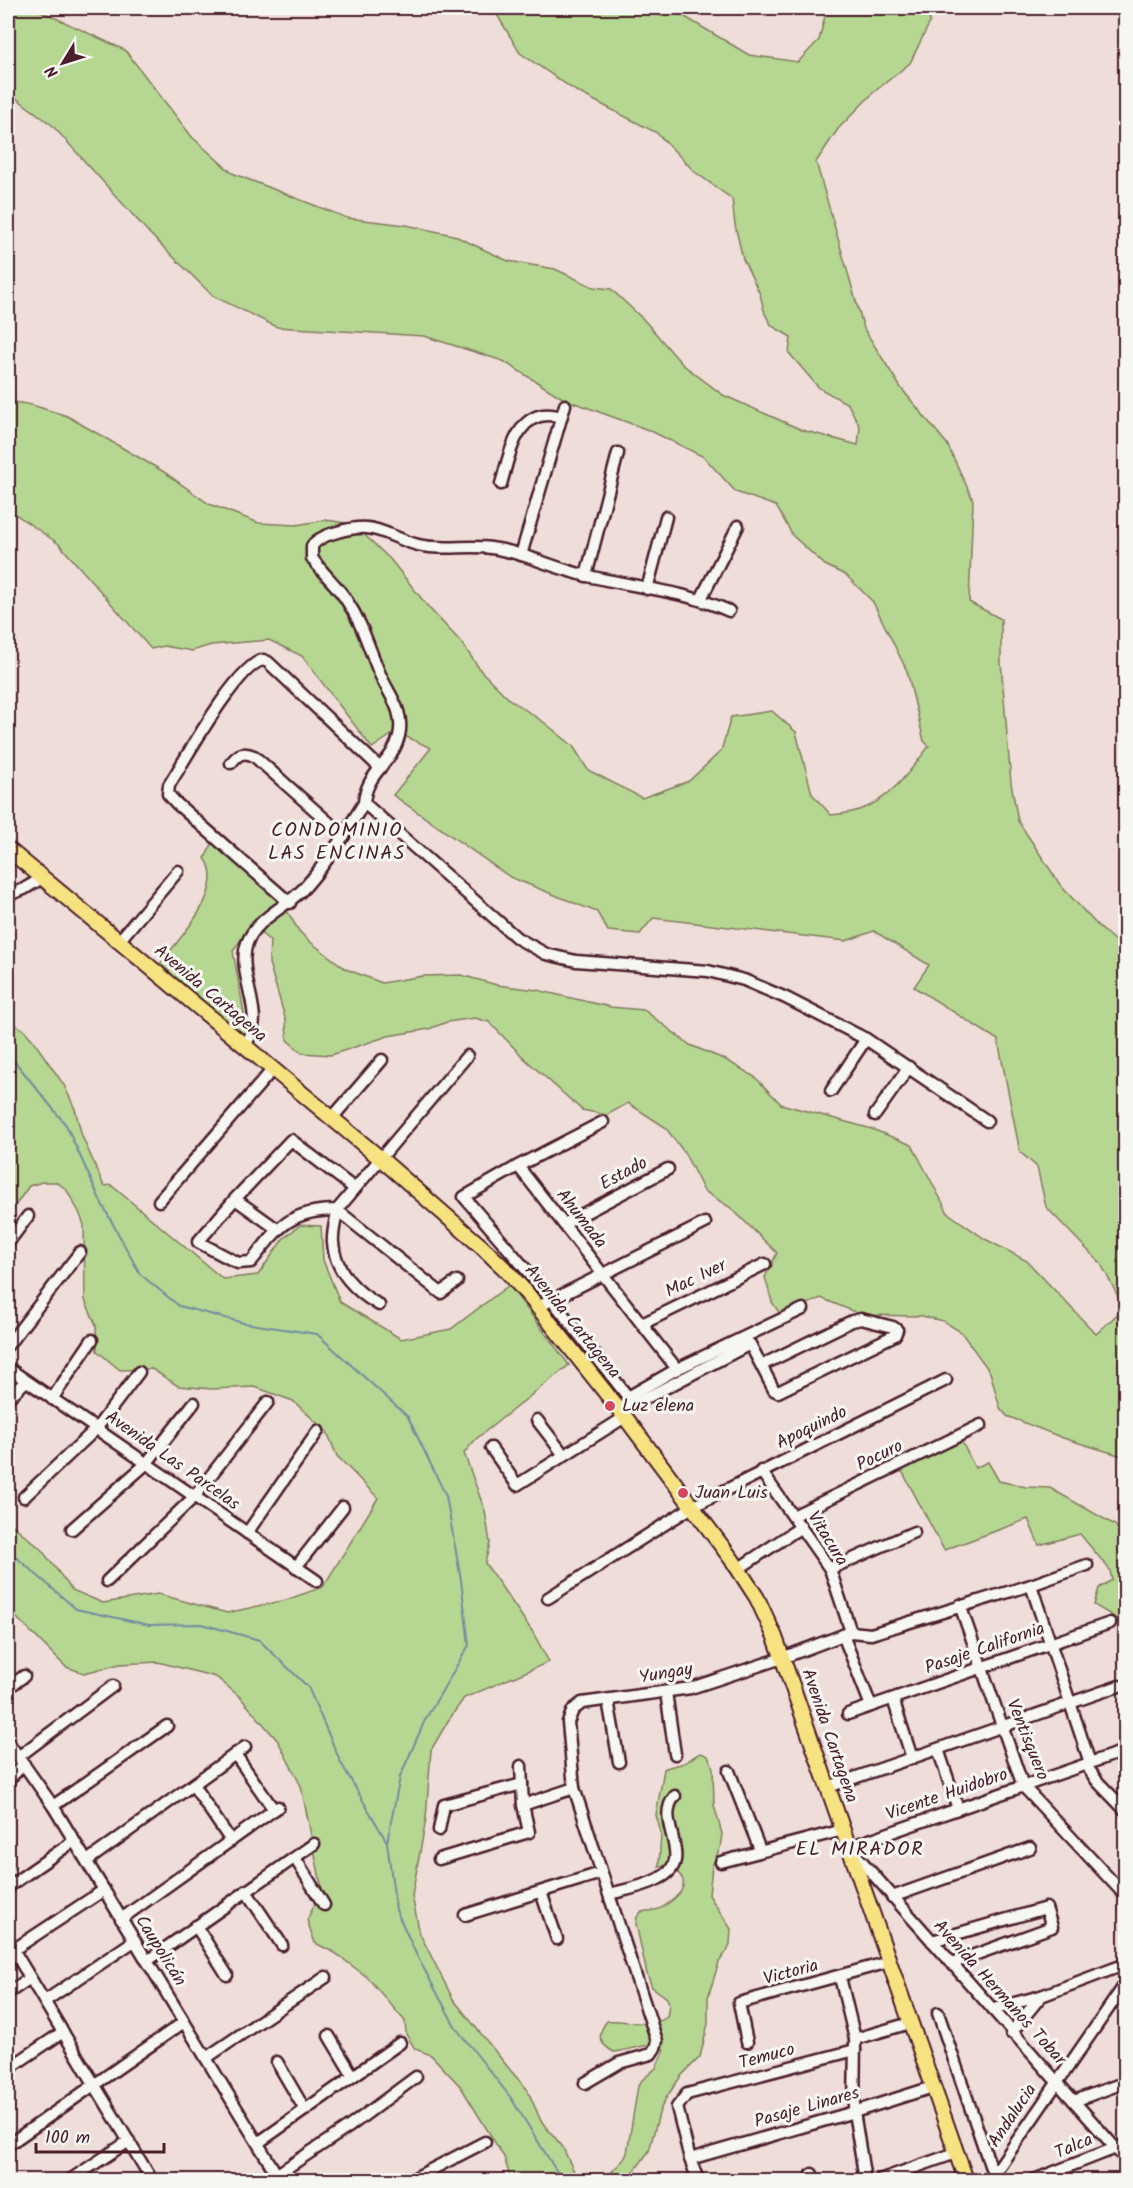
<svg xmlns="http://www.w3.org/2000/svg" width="1133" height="2188" font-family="Kalam,sans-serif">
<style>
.green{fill:#b6d791;stroke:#807b5e;stroke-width:1.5}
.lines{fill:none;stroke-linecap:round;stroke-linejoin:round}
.stream{stroke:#738da1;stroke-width:2}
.minor-casing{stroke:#4a1f2b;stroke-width:15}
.major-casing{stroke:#4a1f2b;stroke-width:18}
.minor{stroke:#f6f6f2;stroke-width:10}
.major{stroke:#f7e281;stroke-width:14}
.poi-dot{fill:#d1495b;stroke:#f6f6f2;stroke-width:2}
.labels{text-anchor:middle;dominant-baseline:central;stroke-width:6;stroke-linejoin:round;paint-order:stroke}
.street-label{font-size:18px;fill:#4a1f2b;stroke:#f6f6f2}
.poi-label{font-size:18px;fill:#4a1f2b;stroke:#f6f6f2;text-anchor:start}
.neighbourhood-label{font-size:20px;letter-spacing:1.5px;fill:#4a1f2b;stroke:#f6f6f2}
</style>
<rect width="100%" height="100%" fill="#efddd9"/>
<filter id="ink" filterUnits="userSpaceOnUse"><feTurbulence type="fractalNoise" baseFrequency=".0167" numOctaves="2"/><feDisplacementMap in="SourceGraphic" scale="12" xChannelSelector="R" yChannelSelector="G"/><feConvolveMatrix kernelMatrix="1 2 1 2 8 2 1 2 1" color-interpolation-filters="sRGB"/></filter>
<g filter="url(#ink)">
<g class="green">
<path d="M8,8H34L125,50L192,137L232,173L347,218L406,225L453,235L508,261L555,269L593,287L611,289L644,320L682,364L723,395L802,430L858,445L860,427L848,404L819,388L789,353L791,337L772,326L765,314L760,294L743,259L735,225L732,199L695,172L657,133L576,91L520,53L493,8H670L749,55L798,62L819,40L827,8H928L930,22L910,63L874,92L838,129L816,162L864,329L901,388L947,444L973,500L969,602L1001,619V662L1011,783L1018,821L1061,886L1098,926L1125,950V1457L1063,1438L1007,1416L1000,1408L990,1372L961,1332L943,1321L922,1316L862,1315L821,1298L790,1312L780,1314L772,1302L765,1277L777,1253L731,1208L704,1191L684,1152L665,1127L628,1103L607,1115L582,1110L526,1060L489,1022L475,1018L447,1022L429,1029L388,1036L331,1055L302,1053L287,1040L286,1021L269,963L270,941L251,925L233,951L247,1030L242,1036L160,964C179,938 228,890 205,858L213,842L281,901L299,931L309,941L346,969L382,983L423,976L461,975L497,985L537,990L610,1007L644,1010L690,1045L726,1060L755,1077L781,1104L872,1129L912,1145L948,1213L985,1239L1027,1261L1096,1334L1124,1308L1101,1264L1046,1207L1037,1167L1020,1152L998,1040L914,987L929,965L874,931L846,941L653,918L640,934L608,931L597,912L510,877L393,795L431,748L396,732L372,748L302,656L269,640L211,645L192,651L164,646L151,649L59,544L8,509V401L32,405L67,416L164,472L209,504L259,523L296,525L326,520L353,524L390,559L429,608L461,642L481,671L509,699L545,723L573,746L588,770L642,798L689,781L721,751L731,717L772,711L796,732L812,794L831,815C840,814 851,813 859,810C889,801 912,769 929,746L924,741L907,671L873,602L846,575L825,565L793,536L776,506L736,492L704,457L651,431L564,399L503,361L424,336L277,327L213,296L150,234L52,125L8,92Z"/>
<polygon points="8,1021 23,1029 32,1039 64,1085 75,1109 82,1136 104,1186 111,1185 223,1279 258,1275 283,1239 300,1225 321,1226 323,1260 340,1302 401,1339 451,1329 509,1285 569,1365 476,1439 464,1453 485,1511 490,1543 485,1563 532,1631 549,1662 464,1698 448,1721 431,1750 426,1819 412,1896 420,1934 453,1999 511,2071 527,2089 541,2121 562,2146 578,2180 511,2180 504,2157 461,2087 431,2055 415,2049 406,2034 405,2021 367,1977 335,1953 315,1943 307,1920 322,1889 301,1786 278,1741 240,1697 216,1677 158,1662 120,1664 84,1673 66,1667 8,1609 8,1521 41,1549 72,1590 103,1603 158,1594 227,1613 286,1600 323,1587 378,1498 337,1456 327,1432 293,1401 255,1387 212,1389 178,1386 152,1369 120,1370 97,1351 96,1325 85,1300 84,1225 79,1212 66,1189 56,1182 42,1182 29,1186 8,1216"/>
<polygon points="961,1440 975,1468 988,1462 999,1481 1026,1487 1050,1488 1115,1525 1125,1538 1125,1630 1113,1616 1094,1605 1099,1588 1112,1580 1110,1570 1080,1534 1039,1545 1028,1519 944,1550 901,1469"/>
<path d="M701,1753L708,1756L713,1768L714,1805L722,1834L720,1848L712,1866L709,1895L731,1929L730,1944L727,1951L719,1962L708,1997V2024L700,2057L681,2076L666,2098L660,2110L649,2151L628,2180H604L624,2159L627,2153L638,2086L641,2081L656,2068L664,2050C652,2039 630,2051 614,2052C599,2044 596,2035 607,2021C628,2019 649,2030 667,2017L669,2004L667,1998L652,1987L647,1974L636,1924L637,1917L641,1912C646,1911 650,1911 655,1910C663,1909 679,1896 682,1889C688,1876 670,1864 659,1866L661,1833L656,1815L664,1769C671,1765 677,1766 684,1763C690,1761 694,1755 701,1753Z"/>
</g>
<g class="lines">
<g class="stream">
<polyline points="8,1053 66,1125 101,1202 140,1274 179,1306 244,1323 317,1334 408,1417 446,1496 461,1580 469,1645 425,1720 400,1777 387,1842 396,1910 417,1956 456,2028 511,2098 562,2180"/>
<polyline points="8,1550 76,1609 149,1625 202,1624 259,1640 308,1687 341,1763 387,1842"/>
</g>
<g class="minor-casing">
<g id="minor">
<path d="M501,484C510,454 517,404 561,417"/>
<polyline points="521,555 565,405"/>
<polyline points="586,576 618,453"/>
<polyline points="647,589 666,517"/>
<polyline points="701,599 738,526"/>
<path d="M231,763C238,754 243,751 254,756L344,836"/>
<path d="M364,803C366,772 393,763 399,736C405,710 388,694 379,672C368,646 363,625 347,601C337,585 322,573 312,558V546C319,534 353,527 367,528C384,529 403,543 423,546C446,550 468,545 491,548C524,552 555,569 588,576C635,587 685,591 729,611"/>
<polyline points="8,895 24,889 42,878"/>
<path d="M290,903L176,803L168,794L169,785C185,760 237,665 263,660L268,662L380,768"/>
<polyline points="119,941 178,871"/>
<path d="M244,1045C270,1019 235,976 247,943C257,917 288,907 306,886C328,861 346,832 364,803L517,938L546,954L576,961L708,971L744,980L786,998L866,1039L987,1121"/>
<polyline points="831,1091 866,1039"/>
<polyline points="875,1115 909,1067"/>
<polyline points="332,1118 382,1060"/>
<polyline points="603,1122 518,1166 677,1369"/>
<polyline points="518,1166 464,1197 552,1300 628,1397 677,1369 803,1309"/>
<path d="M355,1189L291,1140L235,1199L198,1242L238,1263L251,1262C278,1228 289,1210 337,1210L467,1056"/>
<polyline points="235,1199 277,1229"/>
<polyline points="159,1201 273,1069"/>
<polyline points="337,1210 441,1293 457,1281"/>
<path d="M337,1210C336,1221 332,1232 333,1243C335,1271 356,1292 379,1305"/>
<polyline points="564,1224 668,1169"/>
<polyline points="8,1243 28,1216"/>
<polyline points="538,1307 705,1223"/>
<polyline points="642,1324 765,1264"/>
<polyline points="8,1345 80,1252"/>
<polyline points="8,1368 317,1581"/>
<polyline points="8,1398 26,1381"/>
<polyline points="52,1399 92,1340"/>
<polyline points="621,1411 750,1344 774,1390 778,1392 895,1335 897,1330 893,1327 861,1319 852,1321 762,1365"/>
<polyline points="537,1420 564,1455"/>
<polyline points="491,1448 517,1485 625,1417"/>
<polyline points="761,1471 830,1569 851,1632"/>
<polyline points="24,1497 96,1429 139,1372"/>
<polyline points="793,1516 981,1425"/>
<polyline points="72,1529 146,1464 194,1403"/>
<polyline points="247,1533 318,1431"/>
<polyline points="296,1567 343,1507"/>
<polyline points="738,1569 801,1527"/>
<polyline points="830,1569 914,1532"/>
<polyline points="107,1581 194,1497 268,1402"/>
<polyline points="1031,1585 1090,1763"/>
<polyline points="548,1598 692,1507 946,1380"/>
<polyline points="960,1605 1023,1786 1122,1892"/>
<polyline points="843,1635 871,1706"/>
<polyline points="8,1688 24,1676"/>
<polyline points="666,1692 675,1754"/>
<polyline points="893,1699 912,1758"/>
<polyline points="608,1700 619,1762"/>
<polyline points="848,1714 1110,1623"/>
<polyline points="8,1742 53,1806 280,2180"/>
<polyline points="938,1749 958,1809"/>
<polyline points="1124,1751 849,1847 1126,2160"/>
<polyline points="235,1754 274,1810"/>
<polyline points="18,1757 113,1686"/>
<polyline points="1086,1765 1097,1781 1126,1811"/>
<polyline points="521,1766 523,1805"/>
<polyline points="729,1771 760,1850"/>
<polyline points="8,1780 24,1764"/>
<polyline points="193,1785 231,1841"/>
<polyline points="828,1787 1119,1686"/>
<polyline points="53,1806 167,1726"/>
<polyline points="439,1830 444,1805 522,1784"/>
<polyline points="295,1858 324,1905"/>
<polyline points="439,1859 529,1832 523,1805 574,1788"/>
<polyline points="87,1861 245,1747"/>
<polyline points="721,1862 843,1830"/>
<polyline points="8,1887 74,1841"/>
<polyline points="246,1891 282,1945"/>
<polyline points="541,1892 557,1939"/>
<path d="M609,1894C625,1890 643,1887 658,1879C699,1860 652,1822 675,1796"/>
<polyline points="892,1897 1030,1848"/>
<polyline points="465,1915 601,1873"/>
<polyline points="121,1919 278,1807"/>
<polyline points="196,1926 227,1975"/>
<polyline points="8,1941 152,2180"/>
<polyline points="932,1941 1046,1908 1052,1927 952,1963"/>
<polyline points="13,1950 104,1890"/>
<polyline points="147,1961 314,1844"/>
<polyline points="840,1977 855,2039 854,2112 865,2180"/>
<polyline points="8,1993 30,1978"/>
<polyline points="45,2001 134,1941"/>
<polyline points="992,2009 1041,1996 1126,1964"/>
<polyline points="938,2013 993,2174"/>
<polyline points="1011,2033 1041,1996"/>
<polyline points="329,2036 353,2076"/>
<polyline points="855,2039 910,2023"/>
<polyline points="747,2042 739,2003 889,1962"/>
<polyline points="206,2058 326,1977"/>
<polyline points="277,2062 305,2110"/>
<polyline points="8,2069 63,2032"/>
<polyline points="585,2083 619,2063 651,2054 655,2048 657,2041 574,1788 568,1722 573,1710 582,1703 691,1688 782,1658 851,1632 871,1634 1031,1585 1087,1565"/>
<polyline points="1074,2101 1126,2082"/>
<polyline points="258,2143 400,2043"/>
<polyline points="8,2145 184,2022"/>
<polyline points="690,2159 854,2112 933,2087"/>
<polyline points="812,2174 814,2180"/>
<polyline points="276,2175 350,2126 416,2077"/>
<polyline points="70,2180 129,2141"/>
<polyline points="411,2180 485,2142"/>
<polyline points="698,2180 690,2159 677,2107 687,2094 855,2050"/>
<polyline points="879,2180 956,2153"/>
<polyline points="990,2180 1126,1983"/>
<polyline points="1034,2180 1126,2144"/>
</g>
</g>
<g class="major-casing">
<polyline id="major" points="8,849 381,1159 482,1247 505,1269 529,1296 625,1417 733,1561 757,1598 775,1637 966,2180"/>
</g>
<use href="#minor" class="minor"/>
<use href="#major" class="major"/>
</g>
</g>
<g class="poi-dot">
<circle cx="610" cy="1406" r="6"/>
<circle cx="683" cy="1493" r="6"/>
</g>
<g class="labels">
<g class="street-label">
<text transform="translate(210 994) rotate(40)">Avenida Cartagena</text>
<text transform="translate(624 1174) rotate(-28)">Estado</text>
<text transform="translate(581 1219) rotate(52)">Ahumada</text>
<text transform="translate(696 1279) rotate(-26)">Mac Iver</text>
<text transform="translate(572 1322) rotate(51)">Avenida Cartagena</text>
<text transform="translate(812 1428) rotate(-26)">Apoquindo</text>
<text transform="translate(880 1456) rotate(-26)">Pocuro</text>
<text transform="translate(172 1461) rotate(35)">Avenida Las Parcelas</text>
<text transform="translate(827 1539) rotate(58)">Vitacura</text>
<text transform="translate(985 1649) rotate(-19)">Pasaje California</text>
<text transform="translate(666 1674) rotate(-10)">Yungay</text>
<text transform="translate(829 1736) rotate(71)">Avenida Cartagena</text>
<text transform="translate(1027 1740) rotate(68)">Ventisquero</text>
<text transform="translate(947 1795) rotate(-19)">Vicente Huidobro</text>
<text transform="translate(160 1951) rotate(58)">Caupolicán</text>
<text transform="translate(791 1973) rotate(-15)">Victoria</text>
<text transform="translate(999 1993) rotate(48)">Avenida Hermanos Tobar</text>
<text transform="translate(767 2057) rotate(-15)">Temuco</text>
<text transform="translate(807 2108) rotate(-16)">Pasaje Linares</text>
<text transform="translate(1013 2116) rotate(-56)">Andalucia</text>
<text transform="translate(1074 2147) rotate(-23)">Talca</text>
</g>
<g class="poi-label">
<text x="622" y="1406">Luz elena</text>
<text x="695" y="1493">Juan Luis</text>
</g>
<g class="neighbourhood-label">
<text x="337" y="831">CONDOMINIO<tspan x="337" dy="23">LAS ENCINAS</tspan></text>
<text x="860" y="1850">EL MIRADOR</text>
</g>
</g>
<rect width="1133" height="2188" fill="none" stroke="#f6f6f2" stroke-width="30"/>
<rect x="15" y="15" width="1103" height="2158" fill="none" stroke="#4a1f2b" stroke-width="2" filter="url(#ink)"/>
<g transform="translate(63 63) rotate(232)" stroke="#f6f6f2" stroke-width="4.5" paint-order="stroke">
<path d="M0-4.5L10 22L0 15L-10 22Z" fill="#4a1f2b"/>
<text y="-9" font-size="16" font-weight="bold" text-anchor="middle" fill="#4a1f2b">N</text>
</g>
<path d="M36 2143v9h128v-9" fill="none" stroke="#4a1f2b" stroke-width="3"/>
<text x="45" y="2143" font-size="18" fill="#4a1f2b" stroke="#f6f6f2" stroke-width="4.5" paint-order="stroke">100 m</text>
</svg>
